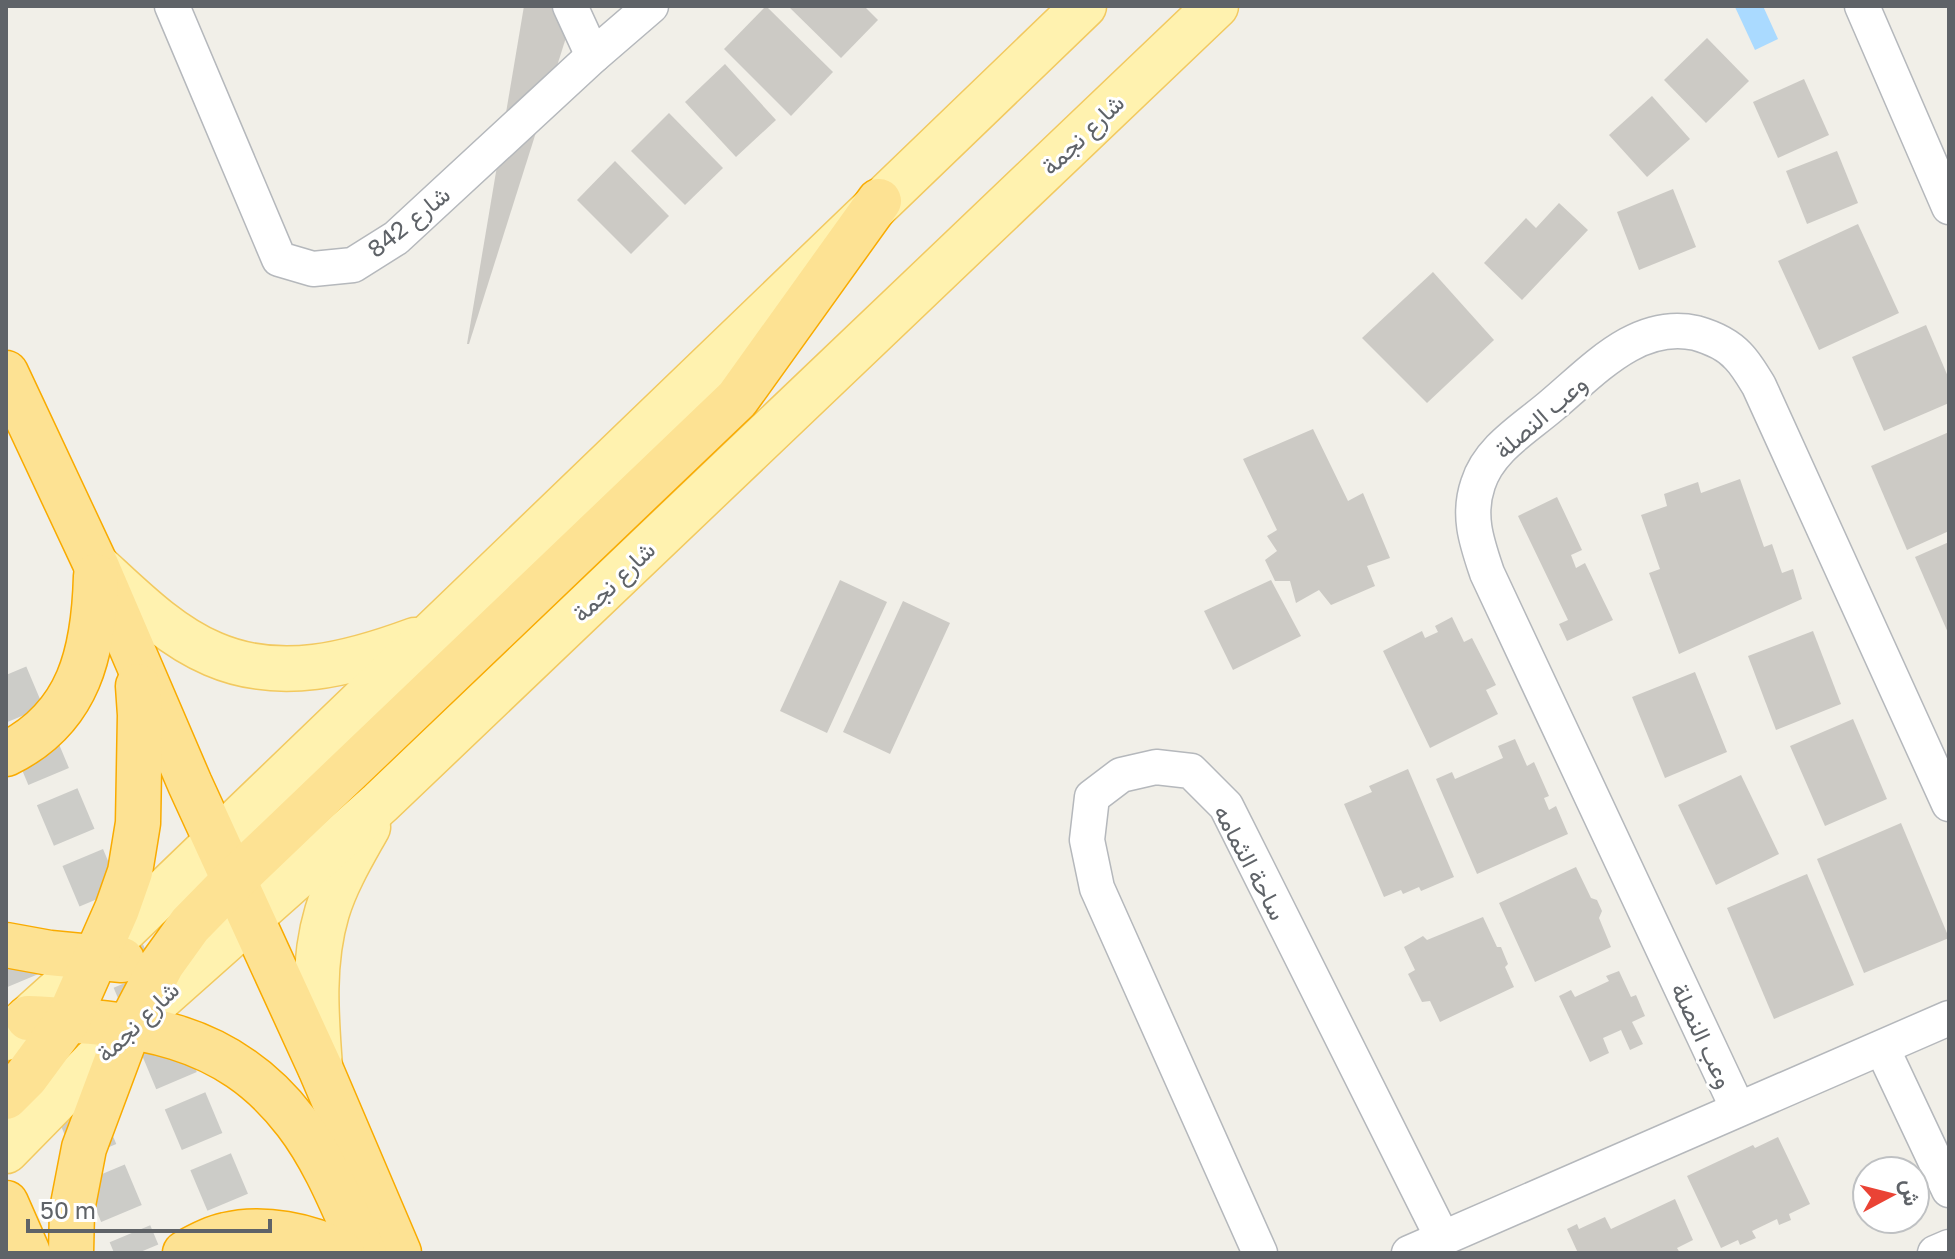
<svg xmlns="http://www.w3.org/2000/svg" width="1955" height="1259" font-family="'Golos Text',Vazirmatn,sans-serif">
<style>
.water{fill:#aadaff}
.building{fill:#cccac5}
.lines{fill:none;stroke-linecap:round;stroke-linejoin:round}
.highway-tunnel{stroke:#ccccc8;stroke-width:44;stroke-dasharray:44 22;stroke-linecap:butt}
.minor-casing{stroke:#b5b8bc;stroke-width:37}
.major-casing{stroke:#f2c960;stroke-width:47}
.highway-casing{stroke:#f9ab00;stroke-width:47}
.minor{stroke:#fff;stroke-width:34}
.major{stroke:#fff2af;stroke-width:44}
.highway{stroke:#fde293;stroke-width:44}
.labels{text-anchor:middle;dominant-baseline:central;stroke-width:6;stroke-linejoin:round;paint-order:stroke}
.street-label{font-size:24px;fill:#5f6368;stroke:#fff}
</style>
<rect width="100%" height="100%" fill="#f1efe8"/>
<polygon class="water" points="1763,6 1778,39 1755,50 1735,7"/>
<g class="building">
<polygon points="524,6 576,6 469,344 467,344"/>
<polygon points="766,6 833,72 791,116 724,49"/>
<polygon points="788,6 864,6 878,20 841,58"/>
<polygon points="1707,38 1749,81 1706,123 1664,80"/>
<polygon points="725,64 776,120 736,157 685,102"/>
<polygon points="1804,79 1829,135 1778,158 1753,102"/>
<polygon points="1652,96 1690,139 1647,177 1609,135"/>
<polygon points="669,113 723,168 685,205 631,151"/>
<polygon points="1837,151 1858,203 1807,224 1786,171"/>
<polygon points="615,161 669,216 631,254 577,200"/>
<polygon points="1673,189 1696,247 1639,270 1617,212"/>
<polygon points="1559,203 1588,230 1522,300 1484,263 1526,218 1536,228"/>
<polygon points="1858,224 1899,313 1819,350 1778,261"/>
<polygon points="1433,272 1494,340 1427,403 1362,338"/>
<polygon points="1926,325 1949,379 1949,403 1884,431 1852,357"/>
<polygon points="1313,429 1348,501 1363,493 1390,558 1367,566 1375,586 1331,605 1319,590 1296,603 1290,581 1275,581 1265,560 1277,551 1267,536 1277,530 1243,459"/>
<polygon points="1949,432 1949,531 1907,550 1871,466"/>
<polygon points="1740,479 1764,547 1772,544 1782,573 1793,569 1802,599 1679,654 1649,573 1660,569 1641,515 1667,506 1664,494 1698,482 1701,493"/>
<polygon points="1557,497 1582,550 1571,555 1576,568 1585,563 1613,620 1567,641 1559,624 1568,620 1518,516"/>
<polygon points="1949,542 1949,635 1915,557"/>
<polygon points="840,580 887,602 827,733 780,711"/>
<polygon points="1271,580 1301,636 1233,670 1204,611"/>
<polygon points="903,601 950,623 890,754 843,732"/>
<polygon points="1452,617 1464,642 1472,638 1496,685 1486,690 1498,714 1430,748 1383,651 1422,631 1425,638 1438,632 1435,626"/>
<polygon points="1813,631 1841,704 1776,730 1748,656"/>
<polygon points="1695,672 1727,752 1665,778 1632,697"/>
<polygon points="1853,719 1887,799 1825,826 1790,746"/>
<polygon points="1515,739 1527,766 1534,762 1549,796 1544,798 1549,810 1556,806 1568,834 1477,874 1436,779 1452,772 1455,779 1503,758 1498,746"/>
<polygon points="1408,769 1454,877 1421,891 1419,887 1403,894 1401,890 1384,897 1344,804 1372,792 1369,786"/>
<polygon points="1741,775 1779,854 1716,885 1678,805"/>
<polygon points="1901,823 1949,938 1864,973 1817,859"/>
<polygon points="1576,867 1591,898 1597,900 1602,911 1599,918 1611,947 1535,982 1499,903"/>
<polygon points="1807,874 1854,985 1774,1019 1727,908"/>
<polygon points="1483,917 1497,947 1501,947 1508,964 1505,967 1514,987 1440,1022 1430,1001 1422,1002 1408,974 1415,970 1404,947 1423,936 1427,940"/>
<polygon points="1619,971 1631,997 1636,995 1645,1016 1632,1022 1643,1044 1630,1050 1621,1030 1603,1038 1609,1053 1590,1062 1559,996 1571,990 1575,997 1609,981 1606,976"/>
<polygon points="1778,1137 1810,1204 1789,1214 1791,1220 1779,1225 1777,1219 1752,1231 1756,1238 1740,1245 1738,1240 1721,1248 1687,1176 1753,1145 1755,1148"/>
<polygon points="1675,1199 1693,1240 1677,1248 1680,1253 1578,1253 1567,1229 1577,1224 1579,1229 1605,1217 1611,1229"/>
</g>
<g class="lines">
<g class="highway-tunnel">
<polyline points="6,675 249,1253"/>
<polyline points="6,940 50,1045"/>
<polyline points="79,1112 138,1253"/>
</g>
<g class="minor-casing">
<g id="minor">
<polyline points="172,6 279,259 313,269 353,265 396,238 593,56 651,6"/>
<polyline points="570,6 593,56"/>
<polyline points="1862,6 1949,207"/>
<polyline points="1882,1048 1949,1190"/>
<path d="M1738,1109L1487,573C1477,543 1467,516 1478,484C1489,449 1524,429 1551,406C1593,371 1637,320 1696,333C1710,337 1728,345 1738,356C1746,364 1753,376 1759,386L1949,804"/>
<polyline points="1260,1253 1097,888 1087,840 1092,797 1121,775 1156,767 1191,771 1226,806 1442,1237"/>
<polyline points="1409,1253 1949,1018"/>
<polyline points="1935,1253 1949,1247"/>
</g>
</g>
<g class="major-casing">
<g id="major">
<path d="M96,565C131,597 168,635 213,654C280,683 350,664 415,640"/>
<polyline points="6,1038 96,957 1084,6"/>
<path d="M320,1067C316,1015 312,962 327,912C336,882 353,854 368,827"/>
<polyline points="6,1151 130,1025 380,803 1216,6"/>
</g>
</g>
<g class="highway-casing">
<g id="highway">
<polyline points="6,373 96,565 190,784 321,1070 399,1253"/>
<path d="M6,754C80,718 94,651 96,576"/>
<polyline points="6,945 50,953 122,960"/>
<path d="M28,1018C135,1023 226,1030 296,1122C326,1161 344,1209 364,1253"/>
<polyline points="6,1097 26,1077 68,1020 117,909 130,872 138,823 140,715 138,686"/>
<polyline points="6,1203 28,1253"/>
<polyline points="71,1253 72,1210 84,1148 130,1025 162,964 190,925 234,880 737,399 879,201"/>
<path d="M185,1253C197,1246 212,1238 226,1235C263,1226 309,1235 342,1253"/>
</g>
</g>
<use href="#minor" class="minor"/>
<use href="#major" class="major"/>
<use href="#highway" class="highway"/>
</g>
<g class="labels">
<g class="street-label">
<text transform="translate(1082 134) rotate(-44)">شارع نجمة</text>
<text transform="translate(408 221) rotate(-39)">شارع 842</text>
<text transform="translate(1540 416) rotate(-41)">وعب النصلة</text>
<text transform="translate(613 581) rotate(-44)">شارع نجمة</text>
<text transform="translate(1251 862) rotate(62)">ساحة الثمامه</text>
<text transform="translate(137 1021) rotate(-44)">شارع نجمة</text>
<text transform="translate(1703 1035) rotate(65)">وعب النصلة</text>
</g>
</g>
<rect width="1955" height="1259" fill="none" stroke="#5f6368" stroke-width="16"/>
<g transform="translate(1891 1195) rotate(83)"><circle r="38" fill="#ffffff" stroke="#bfc1c3" stroke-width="2"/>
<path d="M0-6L14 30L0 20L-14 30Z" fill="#ea4335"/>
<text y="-12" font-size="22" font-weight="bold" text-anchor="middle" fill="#5f6368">ش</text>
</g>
<path d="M28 1219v12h242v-12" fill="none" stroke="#5f6368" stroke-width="4"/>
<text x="40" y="1219" font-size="24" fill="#5f6368" stroke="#ffffff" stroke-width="6" paint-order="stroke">50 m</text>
</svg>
